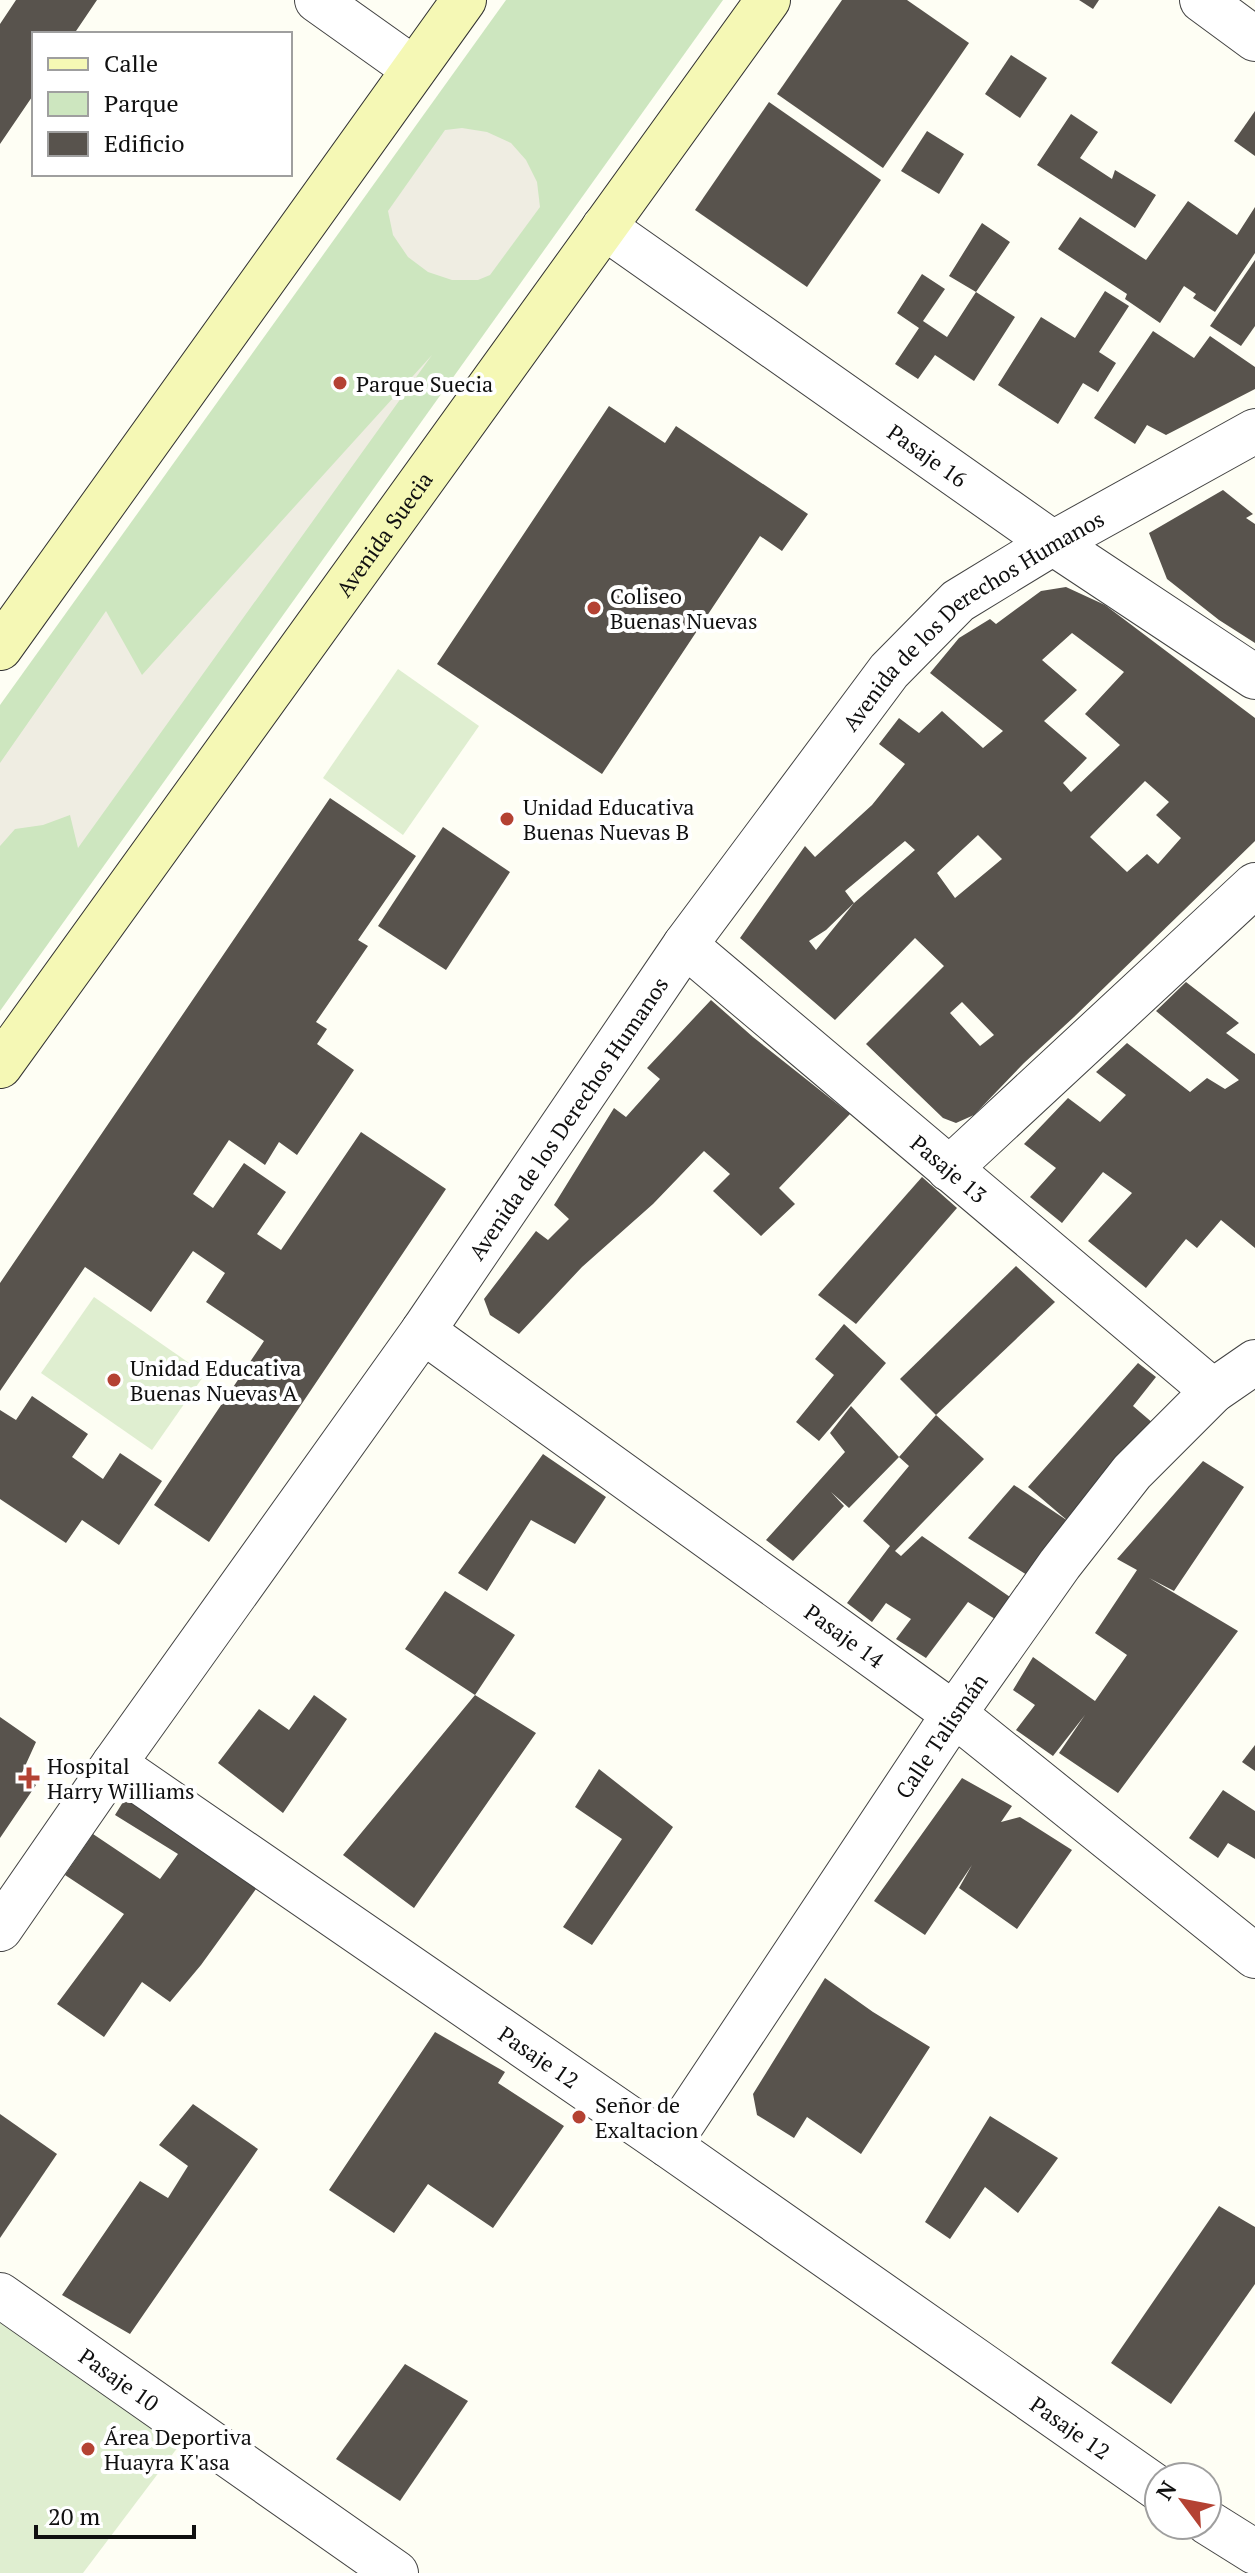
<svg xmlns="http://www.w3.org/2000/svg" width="1255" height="2573" font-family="'PT Serif',serif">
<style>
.green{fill:#cde6bf}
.pitch{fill:#dfeed0}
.plaza{fill:#efede2}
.building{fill:#58534d;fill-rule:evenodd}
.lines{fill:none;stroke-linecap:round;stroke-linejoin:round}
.minor-casing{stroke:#434343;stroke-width:46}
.tertiary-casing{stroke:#434343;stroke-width:46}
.secondary-casing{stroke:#323232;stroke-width:46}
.minor{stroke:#fff;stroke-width:44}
.tertiary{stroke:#fff;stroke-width:44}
.secondary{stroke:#f5f8b5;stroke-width:44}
.poi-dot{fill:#b44233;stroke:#fff;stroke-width:3}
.labels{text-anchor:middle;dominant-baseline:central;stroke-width:8;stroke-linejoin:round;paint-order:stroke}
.poi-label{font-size:22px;fill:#101010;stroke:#fff;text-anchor:start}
.street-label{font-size:22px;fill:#101010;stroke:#fff}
</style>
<rect width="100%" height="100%" fill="#fefef4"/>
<polygon class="green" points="506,0 723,0 0,1011 0,705"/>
<g class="pitch">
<polygon points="398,669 479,726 403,835 323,778"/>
<polygon points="94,1297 205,1374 152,1450 41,1373"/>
<polygon points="0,2319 181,2443 83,2573 0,2573"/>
</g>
<g class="plaza">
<polygon points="462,128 487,132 511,143 526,160 537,182 540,207 490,275 478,280 452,280 428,272 408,257 393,235 388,211 445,130"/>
<polygon points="432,355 78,848 70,815 43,825 15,829 0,846 0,763 106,611 142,675"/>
</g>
<g class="building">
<polygon points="16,0 97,0 74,34 34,34 34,94 0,144 0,24"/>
<polygon points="842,0 907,0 969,43 883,168 777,94"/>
<polygon points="1079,0 1099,0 1093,9"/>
<polygon points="1011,55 1047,78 1020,118 985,94"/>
<polygon points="769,102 881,180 807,287 695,210"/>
<polygon points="1255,111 1255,156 1234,141"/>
<polygon points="1071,114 1098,132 1080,158 1112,179 1115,170 1156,195 1135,228 1037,165"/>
<polygon points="927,131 964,154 939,194 901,171"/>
<polygon points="1188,201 1237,235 1255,207 1255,253 1215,312 1193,298 1196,294 1184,286 1160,323 1125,299 1127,294 1058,249 1080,217 1146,260"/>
<polygon points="982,223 1010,242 976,292 1015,317 974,381 935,355 918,379 895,364 919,328 897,313 922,274 945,289 923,321 947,337 976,292 949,276"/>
<polygon points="1255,260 1255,326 1241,346 1210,326"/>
<polygon points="1105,291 1129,306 1099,352 1116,363 1098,392 1083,383 1058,424 998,385 1041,317 1075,338"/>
<polygon points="1153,331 1194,358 1210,336 1255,367 1255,389 1166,435 1147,425 1135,444 1094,418"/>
<polygon points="609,406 665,443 676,426 808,514 782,551 760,536 602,774 437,664"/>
<polygon points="1223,490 1253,514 1246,518 1255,524 1255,643 1219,620 1167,579 1149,533"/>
<path d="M1066,587L1105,605L1255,718V841L1074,1017L1024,1063L974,1115L956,1123L943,1118L866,1044L944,966L915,938L835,1020L740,938L805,846L815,857L872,805L905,764L879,744L899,718L919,733L942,711L983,748L1003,731L930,673L959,638L990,619L996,624L1041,591ZM1072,633L1124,672L1085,714L1120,745L1071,792L1063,783L1087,758L1044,721L1077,690L1042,660ZM1145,781L1169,802L1156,815L1181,838L1158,864L1147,854L1127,872L1090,837ZM978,835L1002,859L955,898L937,873ZM905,841L915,850L854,903L816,950L809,941L826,930L854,903L845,891ZM962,1002L994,1035L980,1046L950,1013Z"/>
<polygon points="330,798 416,856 358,940 368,946 316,1022 327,1029 317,1044 354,1070 297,1155 279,1142 265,1165 229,1140 193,1194 213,1208 244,1163 286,1192 257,1234 281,1250 361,1132 446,1189 209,1542 154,1505 264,1341 206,1302 225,1273 193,1251 151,1312 85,1267 0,1391 0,1283"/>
<polygon points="443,827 510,872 446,970 378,926"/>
<polygon points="1186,982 1239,1023 1226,1033 1255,1054 1255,1248 1221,1220 1197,1248 1186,1239 1146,1288 1088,1241 1132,1193 1103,1172 1062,1223 1030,1197 1056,1168 1024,1144 1068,1098 1100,1122 1126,1095 1096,1072 1127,1043 1190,1092 1207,1078 1225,1089 1239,1080 1156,1011"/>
<polygon points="711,1000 753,1037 850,1114 779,1188 795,1204 761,1236 713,1191 730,1174 704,1151 653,1204 582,1267 519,1334 490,1315 484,1299 536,1231 548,1240 569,1219 554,1205 614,1108 626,1117 660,1079 647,1068"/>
<polygon points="922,1177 957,1208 856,1324 818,1295"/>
<polygon points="1016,1266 1055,1302 936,1415 900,1379"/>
<polygon points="844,1324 886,1363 819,1441 796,1422 834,1375 815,1359"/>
<polygon points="1138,1363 1156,1377 1133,1406 1154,1424 1068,1521 1028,1487"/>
<polygon points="32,1396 88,1434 72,1457 103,1479 120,1453 162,1481 119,1545 82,1520 66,1543 0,1499 0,1410 16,1420"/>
<polygon points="851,1406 899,1457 849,1508 831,1492 844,1506 793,1561 766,1540 845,1452 830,1433"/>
<polygon points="936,1415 984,1459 895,1551 901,1556 922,1536 1010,1597 995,1619 968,1602 926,1658 896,1639 911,1619 886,1603 872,1622 847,1603 890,1546 863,1521 909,1466 899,1457"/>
<polygon points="543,1454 606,1497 575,1544 531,1520 487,1591 458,1573"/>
<polygon points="1203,1461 1244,1487 1174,1591 1149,1578 1238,1631 1118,1793 1059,1753 1085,1715 1053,1756 1016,1730 1035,1705 1013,1690 1033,1657 1095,1701 1127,1655 1095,1633 1137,1570 1117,1559"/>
<polygon points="1014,1485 1068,1521 1027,1575 968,1538"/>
<polygon points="445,1591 515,1635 475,1695 536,1733 414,1908 343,1855 475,1695 405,1649"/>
<polygon points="314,1695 347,1719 283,1813 218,1763 259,1709 289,1730"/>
<polygon points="0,1717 36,1742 21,1775 36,1785 0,1838"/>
<polygon points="1255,1745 1255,1771 1242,1762"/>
<polygon points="599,1769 673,1827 592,1945 563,1927 622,1839 575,1807"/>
<polygon points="962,1778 1012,1806 1001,1822 1020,1817 1072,1850 1017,1929 959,1888 972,1865 925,1935 874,1901"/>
<polygon points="1223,1790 1255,1811 1255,1859 1228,1843 1218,1858 1189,1838"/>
<polygon points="156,1799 269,1871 201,1965 170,2002 142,1982 104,2037 57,2004 124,1914 65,1875 93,1834 160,1879 178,1854 115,1815 123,1802"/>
<polygon points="825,1978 873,2012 930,2047 861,2154 807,2117 794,2138 757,2115 753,2094"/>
<polygon points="435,2032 505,2072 498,2083 564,2126 493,2228 428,2184 394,2233 329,2190"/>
<polygon points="193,2104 258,2149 130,2334 62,2295 140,2181 168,2198 188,2166 159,2145"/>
<polygon points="0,2114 57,2154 0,2238"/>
<polygon points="990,2116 1058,2158 1018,2213 985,2187 950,2239 925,2222"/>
<polygon points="1219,2206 1255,2227 1255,2284 1171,2404 1111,2363"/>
<polygon points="405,2364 468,2401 400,2501 336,2459"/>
</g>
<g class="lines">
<g class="minor-casing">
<g id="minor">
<polyline points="317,0 414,69"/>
<polyline points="1202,0 1255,39"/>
<path id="s1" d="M604,227L1053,543L1255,677"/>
<path id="s2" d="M685,945L1213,1391"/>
<polyline points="949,1169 1255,885"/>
<path id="s3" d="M423,1331L954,1714L1255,1956"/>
<path id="s4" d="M114,1764L668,2145L1159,2489"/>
<path id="s5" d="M668,2145L954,1714L1060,1564L1132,1472L1213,1391L1255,1362"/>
<path id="s6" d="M0,2295L396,2573"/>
<polyline points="1207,2522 1255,2552"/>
</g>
</g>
<g class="tertiary-casing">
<g id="tertiary">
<path id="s7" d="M0,1929L114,1764L423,1331L685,945L889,671L958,601L1053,543L1255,431"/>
</g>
</g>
<g class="secondary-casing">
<g id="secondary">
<polyline points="0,648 464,0"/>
<path id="s8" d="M0,1066L768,0"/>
</g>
</g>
<use href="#minor" class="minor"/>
<use href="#tertiary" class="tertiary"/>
<use href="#secondary" class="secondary"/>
</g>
<g class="poi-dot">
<circle cx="340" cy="383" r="8"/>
<circle cx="594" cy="608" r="8"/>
<circle cx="507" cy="819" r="8"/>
<circle cx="114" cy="1380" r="8"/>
<path d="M25 1766h8v8h8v8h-8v8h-8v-8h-8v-8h8z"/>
<circle cx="579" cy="2117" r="8"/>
<circle cx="88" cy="2449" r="8"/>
</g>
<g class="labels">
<g class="poi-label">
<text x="356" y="383">Parque Suecia</text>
<text x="610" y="595">Coliseo<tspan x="610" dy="25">Buenas Nuevas</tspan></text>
<text x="523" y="806">Unidad Educativa<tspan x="523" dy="25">Buenas Nuevas B</tspan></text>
<text x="130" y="1367">Unidad Educativa<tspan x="130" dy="25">Buenas Nuevas A</tspan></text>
<text x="47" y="1765">Hospital<tspan x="47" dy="25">Harry Williams</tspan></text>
<text x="595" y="2104">Señor de<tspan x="595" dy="25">Exaltacion</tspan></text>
<text x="104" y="2436">Área Deportiva<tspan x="104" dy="25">Huayra K'asa</tspan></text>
</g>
<g class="street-label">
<text stroke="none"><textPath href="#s1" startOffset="396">Pasaje 16</textPath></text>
<text stroke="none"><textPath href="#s8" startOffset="656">Avenida Suecia</textPath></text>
<text stroke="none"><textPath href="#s7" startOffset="1638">Avenida de los Derechos Humanos</textPath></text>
<text stroke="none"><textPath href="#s7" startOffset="990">Avenida de los Derechos Humanos</textPath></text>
<text stroke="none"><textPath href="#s2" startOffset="346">Pasaje 13</textPath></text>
<text stroke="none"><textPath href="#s3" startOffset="520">Pasaje 14</textPath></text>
<text stroke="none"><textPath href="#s5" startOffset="492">Calle Talismán</textPath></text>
<text stroke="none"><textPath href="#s4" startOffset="516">Pasaje 12</textPath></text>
<text stroke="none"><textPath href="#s6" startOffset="146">Pasaje 10</textPath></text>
<text stroke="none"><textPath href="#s4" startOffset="1164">Pasaje 12</textPath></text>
</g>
</g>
<rect x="32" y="32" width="260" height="144" fill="#ffffff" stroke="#9f9f9f" stroke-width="2"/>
<rect x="48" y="58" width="40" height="12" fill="#f5f8b5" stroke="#9f9f9f" stroke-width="2"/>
<text x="104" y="72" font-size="24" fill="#101010">Calle</text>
<rect x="48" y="92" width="40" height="24" fill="#cde6bf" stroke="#9f9f9f" stroke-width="2"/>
<text x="104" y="112" font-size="24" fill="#101010">Parque</text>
<rect x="48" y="132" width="40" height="24" fill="#58534d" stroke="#9f9f9f" stroke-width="2"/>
<text x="104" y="152" font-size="24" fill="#101010">Edificio</text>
<g transform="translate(1183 2501) rotate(302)"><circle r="38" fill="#ffffff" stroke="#9f9f9f" stroke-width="2"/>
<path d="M0-6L14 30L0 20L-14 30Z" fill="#b44233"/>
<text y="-12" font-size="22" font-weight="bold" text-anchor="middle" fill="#101010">N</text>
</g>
<path d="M36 2525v12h158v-12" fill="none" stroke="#101010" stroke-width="4"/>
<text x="48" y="2525" font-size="24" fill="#101010" stroke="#ffffff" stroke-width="6" paint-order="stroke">20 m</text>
</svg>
